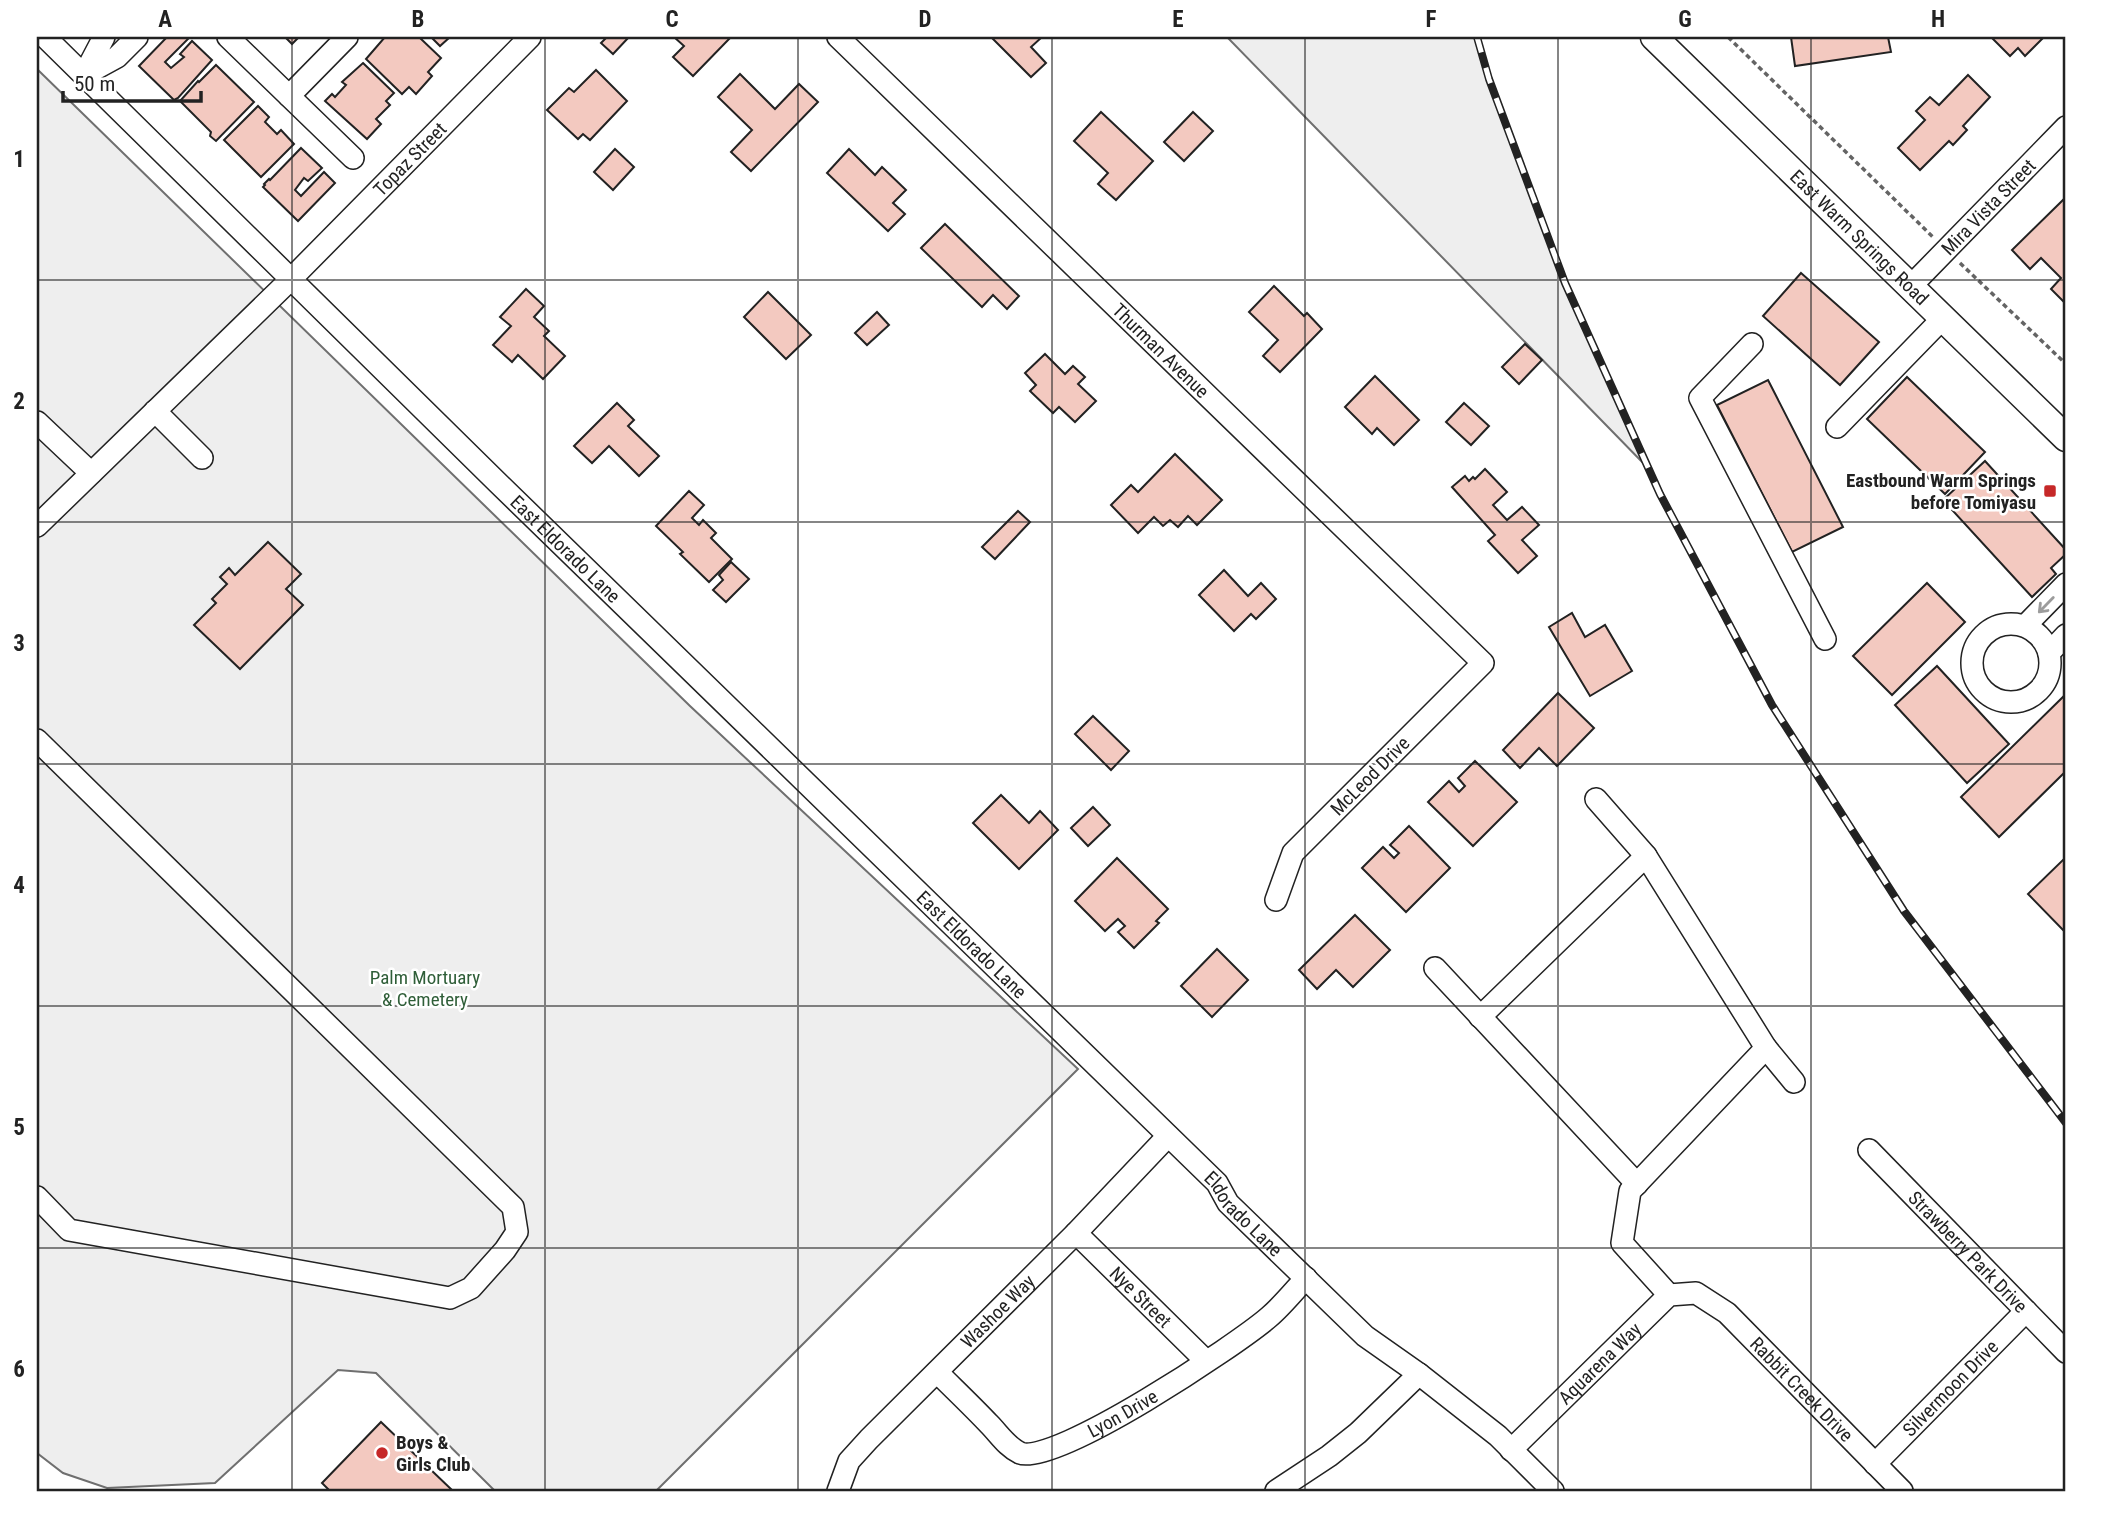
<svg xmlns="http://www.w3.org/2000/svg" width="2103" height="1528" font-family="'Roboto Condensed',sans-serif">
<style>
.green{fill:#eee;stroke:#6f6f6f;stroke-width:2}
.building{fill:#f3c9c0;stroke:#222;stroke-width:2}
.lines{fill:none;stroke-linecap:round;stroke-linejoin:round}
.minor-casing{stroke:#222;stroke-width:24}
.major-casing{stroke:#222;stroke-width:29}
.path{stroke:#646464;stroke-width:3.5;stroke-dasharray:5 3.5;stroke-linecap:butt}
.minor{stroke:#fff;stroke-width:21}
.major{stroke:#fff;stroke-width:26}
.rail-casing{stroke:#222;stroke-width:8}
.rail{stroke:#fff;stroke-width:5;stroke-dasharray:16;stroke-linecap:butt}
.oneway{stroke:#9c9c9c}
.grid{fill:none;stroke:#222;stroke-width:2;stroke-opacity:0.55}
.poi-dot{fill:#c62828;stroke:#fff;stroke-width:2.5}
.labels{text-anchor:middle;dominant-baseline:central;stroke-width:5;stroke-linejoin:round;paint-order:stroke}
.street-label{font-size:19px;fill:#222;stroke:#fff}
.poi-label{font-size:19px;font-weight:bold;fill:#222;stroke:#fff;text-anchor:end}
.park-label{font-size:19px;fill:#2f5e38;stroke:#fff}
.neatline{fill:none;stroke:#222;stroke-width:2.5}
.grid-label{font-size:23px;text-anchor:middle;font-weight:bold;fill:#222}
</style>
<rect width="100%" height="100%" fill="#fff"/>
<g class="green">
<polygon points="1227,37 1477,37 1489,79 1565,283 1648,468"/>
<polygon points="37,69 690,706 1078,1069 656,1491 495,1491 376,1373 338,1370 215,1483 107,1488 63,1473 37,1453"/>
</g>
<g class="building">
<polygon points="167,37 189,38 165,62 171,68 184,57 180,54 192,41 212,60 178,98 174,100 139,66"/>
<polygon points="285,37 299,37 292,44"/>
<polygon points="385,37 419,37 441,58 428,72 432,76 416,94 409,87 402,94 366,59"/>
<polygon points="431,37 450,37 440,46"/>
<polygon points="607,37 629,37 613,54 601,43"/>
<polygon points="674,37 731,37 693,76 673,57 684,46"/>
<polygon points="991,37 1042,37 1031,47 1046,63 1031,77"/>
<polygon points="1791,37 1888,37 1891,52 1795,66"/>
<polygon points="1991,37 2042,37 2043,38 2025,56 2018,48 2010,56"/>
<polygon points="363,63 394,93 386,101 390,105 376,119 381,124 367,139 325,101 332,94 335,97 346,85 342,82"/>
<polygon points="216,65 254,102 216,141 210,136 211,132 180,101 198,81 199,82"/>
<polygon points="596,70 627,101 590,140 583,134 578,139 547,110 569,88 574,92"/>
<polygon points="740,74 775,109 799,84 818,102 751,171 731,152 752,130 718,97"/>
<polygon points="1968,75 1990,97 1963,126 1967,130 1953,145 1949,141 1920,170 1898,148 1925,120 1916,111 1930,97 1939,105"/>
<polygon points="258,106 269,117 265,122 277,134 281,130 294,144 261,177 224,140"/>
<polygon points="1101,112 1153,161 1116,200 1098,184 1108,173 1074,141"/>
<polygon points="1193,112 1213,131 1184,161 1164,142"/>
<polygon points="301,148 322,168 308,181 304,178 295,190 301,196 324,172 335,183 298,221 263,187 265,185 264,184 269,179 270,180"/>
<polygon points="615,149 634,167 613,190 594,172"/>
<polygon points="849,149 875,175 882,167 906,190 893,203 905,214 888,231 827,173"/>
<polygon points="2063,200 2066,203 2066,304 2051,289 2061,278 2041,258 2030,269 2012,250"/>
<polygon points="945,224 1019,296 1007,309 993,295 982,307 921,248"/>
<polygon points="1801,273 1879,342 1840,385 1763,316"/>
<polygon points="1274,286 1304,316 1307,313 1322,329 1280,372 1263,356 1278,340 1249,312"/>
<polygon points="526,289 544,306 534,317 549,331 544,336 565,356 543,379 518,355 512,362 493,345 511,326 500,317"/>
<polygon points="768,292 811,335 786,359 744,317"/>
<polygon points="877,312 889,325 867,345 855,333"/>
<polygon points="1525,344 1542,360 1519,384 1502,367"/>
<polygon points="1045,354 1065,374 1073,366 1085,377 1078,384 1096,401 1075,422 1059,407 1053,413 1030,391 1036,385 1025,373"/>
<polygon points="1375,376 1419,420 1394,445 1377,428 1372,434 1345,407"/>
<polygon points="1907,377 1985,452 1945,494 1867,419"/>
<polygon points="1768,380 1843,527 1792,552 1717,405"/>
<polygon points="617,403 634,420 628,426 659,456 639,476 609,446 592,463 574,446"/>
<polygon points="1464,403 1489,426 1471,445 1446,422"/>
<polygon points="1175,454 1222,500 1197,525 1188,516 1178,527 1170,520 1163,526 1154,517 1138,533 1111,505 1131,485 1138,492"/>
<polygon points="1985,461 2066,550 2066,554 2051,568 2056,574 2032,597 1943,500"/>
<polygon points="1485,469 1507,492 1493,505 1507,520 1522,507 1539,525 1522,540 1537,556 1518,573 1488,541 1495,535 1452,487 1465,476 1469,481 1473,477 1475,479"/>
<polygon points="689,491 704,505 692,518 699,525 703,520 716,533 711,538 732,559 709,582 680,554 683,552 656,526"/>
<polygon points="1018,511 1030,522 995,559 982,547"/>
<polygon points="268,542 301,574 286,589 303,605 240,669 194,625 216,603 212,599 227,584 220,577 229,568 235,575"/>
<polygon points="731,562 749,579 726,602 713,590 723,580 719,575"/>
<polygon points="1224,570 1248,596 1261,583 1276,599 1256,619 1251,614 1234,631 1199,595"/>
<polygon points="1927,583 1965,622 1892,695 1853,656"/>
<polygon points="1572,613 1585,637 1605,625 1632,671 1590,696 1549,627"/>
<polygon points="1937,666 2009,744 1967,783 1895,705"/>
<polygon points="1558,693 1594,728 1557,766 1539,748 1520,768 1503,750"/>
<polygon points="2066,694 2066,771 1999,837 1961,797"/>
<polygon points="1093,716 1129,751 1111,770 1075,734"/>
<polygon points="1475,761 1517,802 1473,846 1428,802 1449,781 1459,792 1465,786 1458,778"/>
<polygon points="1001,795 1029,823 1040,811 1058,830 1019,869 973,823"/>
<polygon points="1093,807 1110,825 1088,846 1071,828"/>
<polygon points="1409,826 1450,868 1406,912 1362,868 1383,847 1394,858 1399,853 1390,845"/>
<polygon points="2066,857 2066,933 2028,894"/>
<polygon points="1117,858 1168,909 1156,921 1159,923 1134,948 1118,932 1125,926 1118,919 1105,931 1075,901"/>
<polygon points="1355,915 1390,950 1353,987 1336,970 1317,989 1299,970"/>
<polygon points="1217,949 1248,980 1212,1017 1181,986"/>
<polygon points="381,1422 453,1491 330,1491 322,1483"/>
</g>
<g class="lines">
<g class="minor-casing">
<g id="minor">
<path id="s1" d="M45,37L497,482L1217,1183L1228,1203L1365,1336L1419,1374L1498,1436L1553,1491"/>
<polyline points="228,37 353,158"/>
<path id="s2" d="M838,37L1483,663L1293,853L1276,900"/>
<polyline points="84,75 117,57 137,37"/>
<polyline points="84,75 104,37"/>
<polyline points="289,96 347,37"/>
<path id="s3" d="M1910,287L2066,127"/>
<polyline points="1752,344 1700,398 1825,639"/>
<polyline points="155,411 202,458"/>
<polyline points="37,422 91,473"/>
<polyline points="1837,427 1943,318"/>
<path id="s4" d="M37,526L290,280L530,37"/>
<circle cx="2011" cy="663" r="39"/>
<polyline points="2025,626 2066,584"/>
<polyline points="2049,653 2066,635"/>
<polyline points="37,740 513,1207 517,1232 505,1250 471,1288 450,1298 69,1230 37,1197"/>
<polyline points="1596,799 1646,856 1766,1048 1630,1191 1622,1243 1669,1295"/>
<polyline points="1435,968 1637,1184"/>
<polyline points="1480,1017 1646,856"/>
<polyline points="1766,1048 1794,1082"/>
<path id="s5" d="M1869,1150L2066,1352"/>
<path id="s6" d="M1076,1233L1206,1361"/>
<path id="s7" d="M937,1372C954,1389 972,1406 989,1424C999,1434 1007,1447 1020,1453C1054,1467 1238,1344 1269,1317C1282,1306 1294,1291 1306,1278"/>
<path id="s8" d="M1511,1450L1669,1295L1696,1293L1727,1313L1902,1491"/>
<path id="s9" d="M1875,1464L2026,1311"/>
<path id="s10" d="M838,1491L849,1461L869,1439L1076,1233L1168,1136"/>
<polyline points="1276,1491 1329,1456 1358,1433 1419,1374"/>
</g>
</g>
<g class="major-casing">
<g id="major">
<path id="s11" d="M1654,37L2066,438"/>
</g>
</g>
<g class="path">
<polyline points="1728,37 1934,238"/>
<polyline points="1960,263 2066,364"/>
</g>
<use href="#minor" class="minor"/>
<use href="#major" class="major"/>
<g class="rail-casing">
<polyline id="rail" points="1477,37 1489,79 1565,283 1660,494 1772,705 1904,911 2066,1123"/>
</g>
<use href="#rail" class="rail"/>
</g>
<defs><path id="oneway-shaft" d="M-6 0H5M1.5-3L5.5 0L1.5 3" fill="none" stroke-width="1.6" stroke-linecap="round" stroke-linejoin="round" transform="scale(1.75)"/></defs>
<use class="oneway" href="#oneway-shaft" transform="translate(2046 605) rotate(134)"/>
<path class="grid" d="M292,37V1491M545,37V1491M798,37V1491M1052,37V1491M1305,37V1491M1558,37V1491M1811,37V1491M37,280H2066M37,522H2066M37,764H2066M37,1006H2066M37,1248H2066"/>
<g class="poi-dot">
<rect x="2043" y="484" width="14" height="14" rx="3.5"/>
<circle cx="382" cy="1453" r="7"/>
</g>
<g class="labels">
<g class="street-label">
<text stroke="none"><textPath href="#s4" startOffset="523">Topaz Street</textPath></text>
<text stroke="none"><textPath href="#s3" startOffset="112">Mira Vista Street</textPath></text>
<text stroke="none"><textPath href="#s11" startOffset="287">East Warm Springs Road</textPath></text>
<text stroke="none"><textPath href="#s2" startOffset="450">Thurman Avenue</textPath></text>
<text stroke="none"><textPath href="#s1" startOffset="730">East Eldorado Lane</textPath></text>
<text transform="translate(1370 776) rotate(-45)">McLeod Drive</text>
<text stroke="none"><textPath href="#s1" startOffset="1297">East Eldorado Lane</textPath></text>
<text stroke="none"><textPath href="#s1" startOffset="1680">Eldorado Lane</textPath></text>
<text stroke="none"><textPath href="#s5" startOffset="142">Strawberry Park Drive</textPath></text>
<text stroke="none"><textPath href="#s6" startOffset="91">Nye Street</textPath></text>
<text stroke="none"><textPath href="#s10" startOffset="243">Washoe Way</textPath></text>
<text stroke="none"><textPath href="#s8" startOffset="124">Aquarena Way</textPath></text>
<text stroke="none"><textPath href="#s9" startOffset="107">Silvermoon Drive</textPath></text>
<text stroke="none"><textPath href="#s8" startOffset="392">Rabbit Creek Drive</textPath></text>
<text stroke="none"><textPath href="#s7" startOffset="228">Lyon Drive</textPath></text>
</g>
<g class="poi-label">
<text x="2036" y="480">Eastbound Warm Springs<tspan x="2036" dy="22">before Tomiyasu</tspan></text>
<text x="396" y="1442" text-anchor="start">Boys &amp;<tspan x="396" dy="22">Girls Club</tspan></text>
</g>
<g class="park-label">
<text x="425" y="977">Palm Mortuary<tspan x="425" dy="22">&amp; Cemetery</tspan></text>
</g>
</g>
<rect width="2103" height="1528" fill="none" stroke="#ffffff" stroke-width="77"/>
<path d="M63 91v10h138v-10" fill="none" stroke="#222222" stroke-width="3.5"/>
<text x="74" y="91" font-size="21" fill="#222222" stroke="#ffffff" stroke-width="5" paint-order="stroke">50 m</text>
<rect x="38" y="38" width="2026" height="1452" class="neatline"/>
<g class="grid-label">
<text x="165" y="27">A</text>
<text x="418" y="27">B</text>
<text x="672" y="27">C</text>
<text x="925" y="27">D</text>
<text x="1178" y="27">E</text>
<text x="1431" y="27">F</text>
<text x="1685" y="27">G</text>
<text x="1938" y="27">H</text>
<text x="19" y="167">1</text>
<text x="19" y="409">2</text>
<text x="19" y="651">3</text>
<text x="19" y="893">4</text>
<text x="19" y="1135">5</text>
<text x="19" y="1377">6</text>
</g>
</svg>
